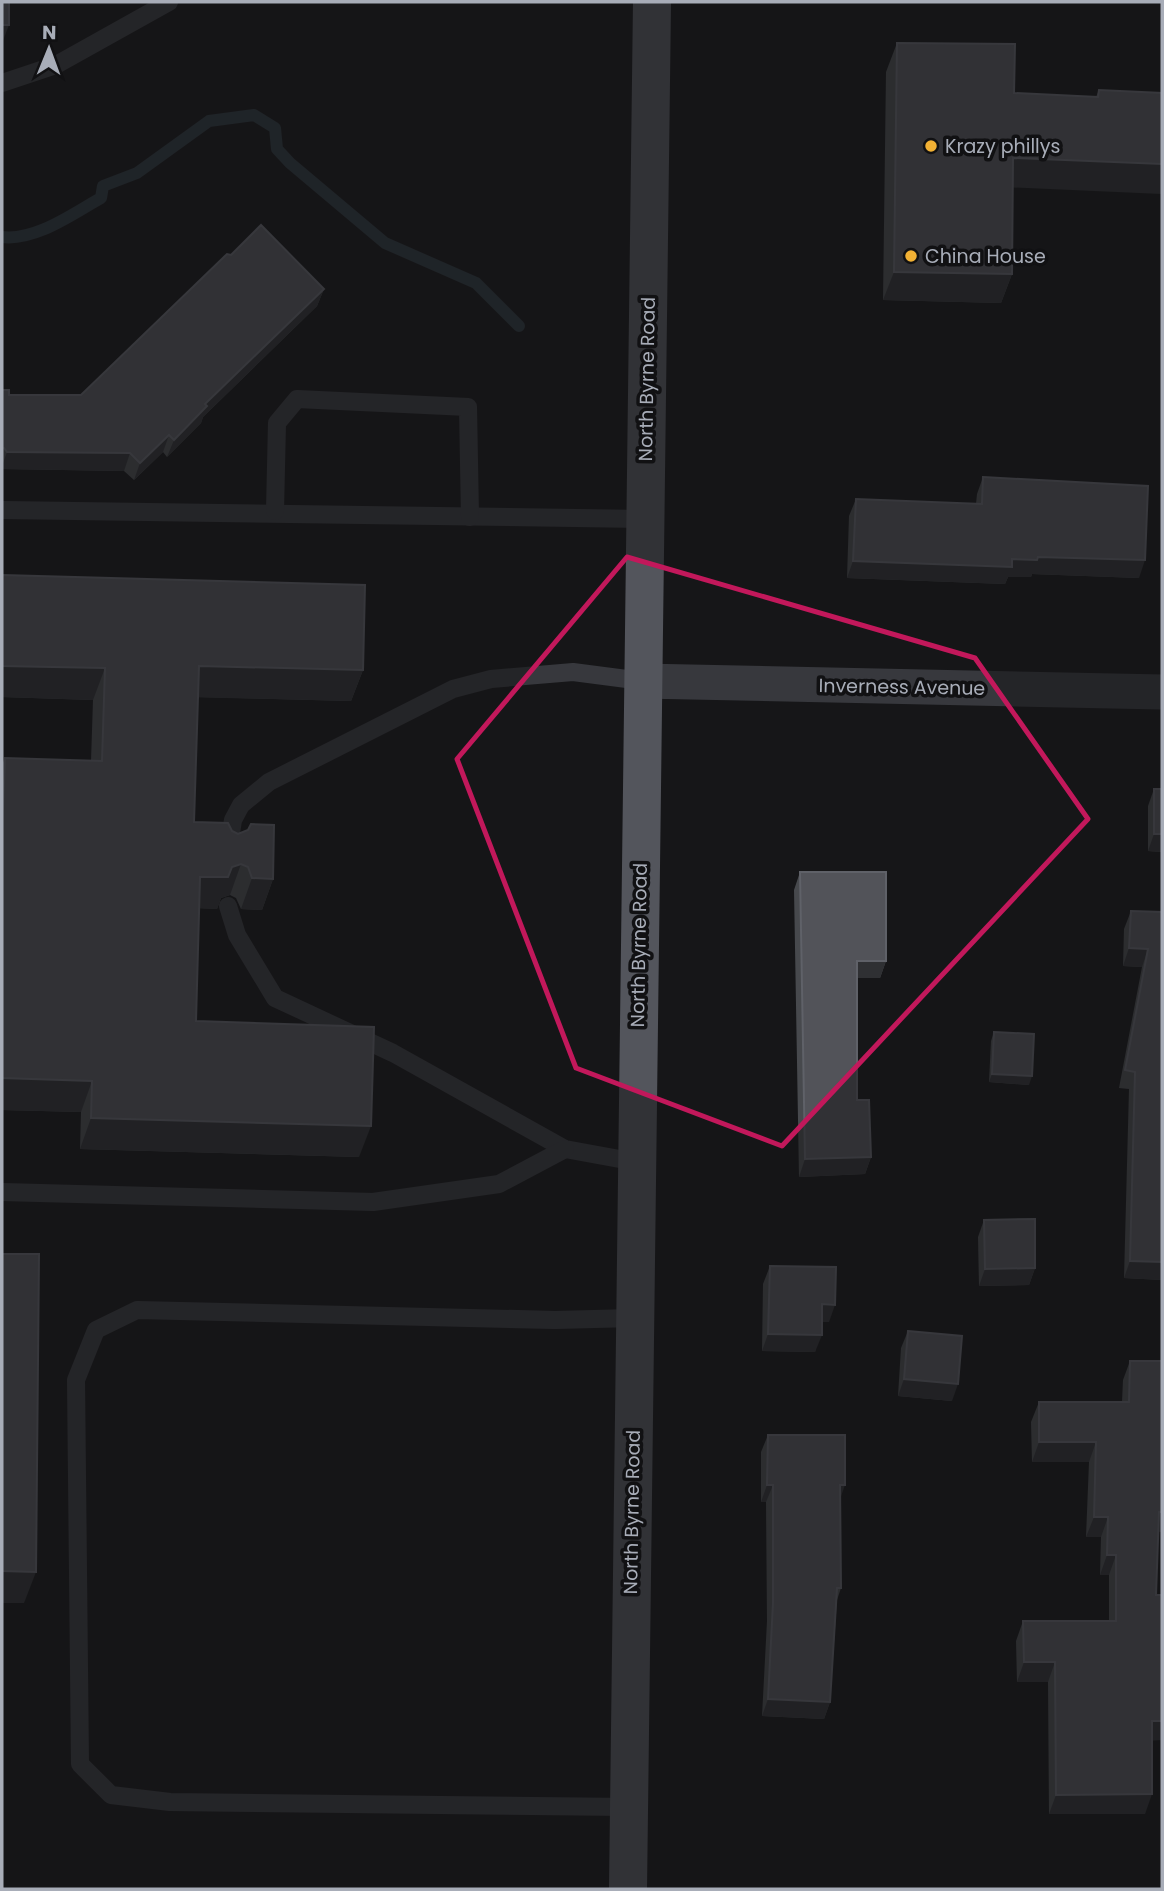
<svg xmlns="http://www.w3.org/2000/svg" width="1164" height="1891" font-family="Poppins,sans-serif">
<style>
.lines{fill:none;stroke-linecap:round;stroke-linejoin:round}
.stream{stroke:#2c353c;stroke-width:12}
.service{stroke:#37383d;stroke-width:18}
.minor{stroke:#37383d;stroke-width:35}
.primary{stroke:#53555c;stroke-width:38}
.wall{fill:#47494d}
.shaded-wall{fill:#2f3033}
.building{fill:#525359;stroke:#5f6168;stroke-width:2}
.marked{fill:none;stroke:#c2185b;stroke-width:5;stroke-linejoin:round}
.poi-dot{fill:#f2b134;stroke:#111113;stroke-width:2.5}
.labels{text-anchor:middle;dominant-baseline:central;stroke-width:7;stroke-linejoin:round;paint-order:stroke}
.poi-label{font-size:19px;fill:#a8adb8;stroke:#111113;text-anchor:start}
.street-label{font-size:19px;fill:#a8adb8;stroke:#111113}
</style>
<rect width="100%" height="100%" fill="#161618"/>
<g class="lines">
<path class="stream" d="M2,237C36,241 72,214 101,198L103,186L137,173L209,121L254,115L275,128L277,149L290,163L385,243L476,283L519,326"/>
<g class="service">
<polyline points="2,83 56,65 169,2"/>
<polyline points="2,510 644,519"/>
<polyline points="275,511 277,423 297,399 468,407 470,517"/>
<polyline points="228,852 233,820 241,805 269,782 453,689 491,679 573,672 642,681"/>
<polyline points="228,906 237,935 275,998 393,1053 565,1149 636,1162"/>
<polyline points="2,1192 373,1202 499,1184 565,1149"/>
<polyline points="629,1807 170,1802 111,1795 80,1764 76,1380 96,1330 137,1310 555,1320 634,1318"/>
</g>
<polyline class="minor" points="642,681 1162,692"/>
<polyline class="primary" points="628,1889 652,2"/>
</g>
<g class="wall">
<polygon points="897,43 1014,93 1096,97 1099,90 1162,93 1013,187 1012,274 1001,303 883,300 886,72"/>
<polygon points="324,289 317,306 203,417 201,423 167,457 163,452 134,480 124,471 2,469 2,390 9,395 81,395"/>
<polygon points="983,477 1139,578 1032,574 1031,577 1008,577 1005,584 847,578 849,516 856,499 976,504 977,494"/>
<polygon points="2,575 363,670 351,701 198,697 194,822 232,831 273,879 262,910 241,909 236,898 230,895 221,898 217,909 199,908 196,1021 359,1157 80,1149 81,1112 2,1110 2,765 5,758 91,761 93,700 2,697"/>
<polygon points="1154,789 1162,789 1162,852 1148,851 1148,806"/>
<polygon points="800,872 886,961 880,978 857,978 857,1100 871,1157 865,1174 799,1177 794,890"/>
<polygon points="1131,911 1162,912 1162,1280 1124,1278 1129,1089 1119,1088 1142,967 1123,966 1124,929"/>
<polygon points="994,1032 1029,1085 989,1082 991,1041"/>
<polygon points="984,1220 1035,1268 1029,1285 979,1286 978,1237"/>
<polygon points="770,1266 829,1322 822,1322 815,1352 762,1351 763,1284"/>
<polygon points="908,1331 952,1401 898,1396 901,1348"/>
<polygon points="1130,1361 1158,1532 1152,1740 1145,1814 1049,1814 1048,1682 1017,1682 1016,1641 1023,1621 1109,1621 1109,1575 1100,1575 1101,1537 1086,1537 1089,1462 1032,1462 1031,1422 1039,1402 1122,1402 1123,1380"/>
<polygon points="768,1435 840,1497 841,1588 837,1600 830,1702 824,1719 762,1716 767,1621 766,1502 761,1502 761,1452"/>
</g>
<g class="shaded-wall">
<polygon points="2,25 9,25 2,43"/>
<polygon points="1013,158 1162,164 1162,194 1003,187"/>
<polygon points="894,272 1012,274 1001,303 883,300"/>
<polygon points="324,289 317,306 203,417 201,423 167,457 174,440 205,404"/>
<polygon points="169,435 163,452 134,480 140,463"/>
<polygon points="7,452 130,453 124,471 2,469 2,466"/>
<polygon points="1038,557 1145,560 1139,578 1032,574 1031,577 1008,577 1005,584 847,578 853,561 1012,559"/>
<polygon points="2,666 105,668 93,700 2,697"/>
<polygon points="199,666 363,670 351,701 188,697"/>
<polygon points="1154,834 1162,834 1162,852 1148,851"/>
<polygon points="241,864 230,895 221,898 217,909 189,908 200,877"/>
<polygon points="252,878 273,879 262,910 241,909"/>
<polygon points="1129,948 1148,949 1142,967 1123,966"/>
<polygon points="857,961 886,961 880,978 851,978"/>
<polygon points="992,1074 1032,1076 1029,1085 989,1082"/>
<polygon points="2,1078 92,1081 81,1112 2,1110"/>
<polygon points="91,1118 371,1126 359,1157 80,1149"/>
<polygon points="871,1157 865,1174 799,1177 805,1159"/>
<polygon points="1130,1261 1162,1262 1162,1280 1124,1278"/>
<polygon points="1035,1268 1029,1285 979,1286 985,1269"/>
<polygon points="822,1304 835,1305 829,1322 816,1322"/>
<polygon points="768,1334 822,1335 815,1352 762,1351"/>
<polygon points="904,1379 958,1384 952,1401 898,1396"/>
<polygon points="1039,1442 1096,1442 1089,1462 1032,1462"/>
<polygon points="767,1485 773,1485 766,1502 761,1502"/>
<polygon points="840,1485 845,1485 839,1502"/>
<polygon points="1159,1512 1162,1512 1162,1532 1152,1532"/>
<polygon points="1094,1517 1108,1517 1101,1537 1086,1537"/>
<polygon points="1107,1555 1116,1555 1109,1575 1100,1575"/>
<polygon points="2,1571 36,1572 24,1603 2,1603"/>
<polygon points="1024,1662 1055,1662 1048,1682 1017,1682"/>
<polygon points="768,1699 830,1702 824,1719 762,1716"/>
<polygon points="1152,1721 1162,1721 1162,1740 1145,1741"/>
<polygon points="1152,1794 1145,1814 1049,1814 1056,1795"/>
</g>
<g class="building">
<rect x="2" y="2" width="7" height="23"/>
<polygon points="897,43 1015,44 1014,93 1098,97 1099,90 1162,93 1162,164 1013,158 1012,274 894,272"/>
<polygon points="261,225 324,289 205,404 207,406 174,440 169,435 140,463 130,453 7,452 4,448 2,448 2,390 9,390 9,395 81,395 227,254 231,255"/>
<polygon points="983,477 1148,486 1145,560 1038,557 1037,560 1012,559 1012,567 853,561 856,499 982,504"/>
<polygon points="2,575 365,585 363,670 199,666 194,822 228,823 232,831 238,834 248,830 251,824 274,825 273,879 252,878 248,867 241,864 232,867 228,877 200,877 196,1021 374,1027 371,1126 91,1118 92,1081 2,1078 2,809 3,809 5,758 102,761 105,668 2,666"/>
<rect x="1154" y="789" width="8" height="45"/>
<polygon points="800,872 886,872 886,961 857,961 857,1100 869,1100 871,1157 805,1159"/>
<polygon points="1131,911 1162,912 1162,1262 1130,1261 1135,1072 1125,1070 1148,949 1129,948"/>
<polygon points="994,1032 1034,1034 1032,1076 992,1074"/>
<polygon points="1035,1219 1035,1268 985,1269 984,1220"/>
<polygon points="2,1254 39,1254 36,1572 2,1571"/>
<polygon points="770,1266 836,1267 835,1305 822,1304 822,1335 768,1334"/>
<polygon points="908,1331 962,1336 958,1384 904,1379"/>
<polygon points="1130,1361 1162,1361 1162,1512 1159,1512 1156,1595 1162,1595 1162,1721 1152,1721 1152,1794 1056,1795 1055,1662 1024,1662 1023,1621 1116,1621 1116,1555 1107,1555 1108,1517 1094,1517 1096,1442 1039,1442 1039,1402 1129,1402"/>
<polygon points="768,1435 845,1435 845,1485 840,1485 841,1588 837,1588 830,1702 768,1699 773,1603 773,1485 767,1485"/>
</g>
<path d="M0 0H1164V1891H0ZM627,557L975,658L1088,819L782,1146L576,1068L457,759Z" fill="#161618" fill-opacity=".55" fill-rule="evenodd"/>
<path class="marked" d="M627,557L975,658L1088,819L782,1146L576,1068L457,759Z"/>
<g class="poi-dot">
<circle cx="931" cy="146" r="7"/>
<circle cx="911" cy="256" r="7"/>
</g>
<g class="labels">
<g class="poi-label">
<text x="945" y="146">Krazy phillys</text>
<text x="925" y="256">China House</text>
</g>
<g class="street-label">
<text transform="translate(647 379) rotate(-89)">North Byrne Road</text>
<text transform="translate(902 687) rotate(1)">Inverness Avenue</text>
<text transform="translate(639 945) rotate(-89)">North Byrne Road</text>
<text transform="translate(632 1512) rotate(-89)">North Byrne Road</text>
</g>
</g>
<rect width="1164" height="1891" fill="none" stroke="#a8adb8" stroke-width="7"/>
<g transform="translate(49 49) rotate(1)" stroke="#111113" stroke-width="5" paint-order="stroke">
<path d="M0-5L12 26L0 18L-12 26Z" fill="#a8adb8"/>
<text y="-10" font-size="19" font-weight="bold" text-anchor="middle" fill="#a8adb8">N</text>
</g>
</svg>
